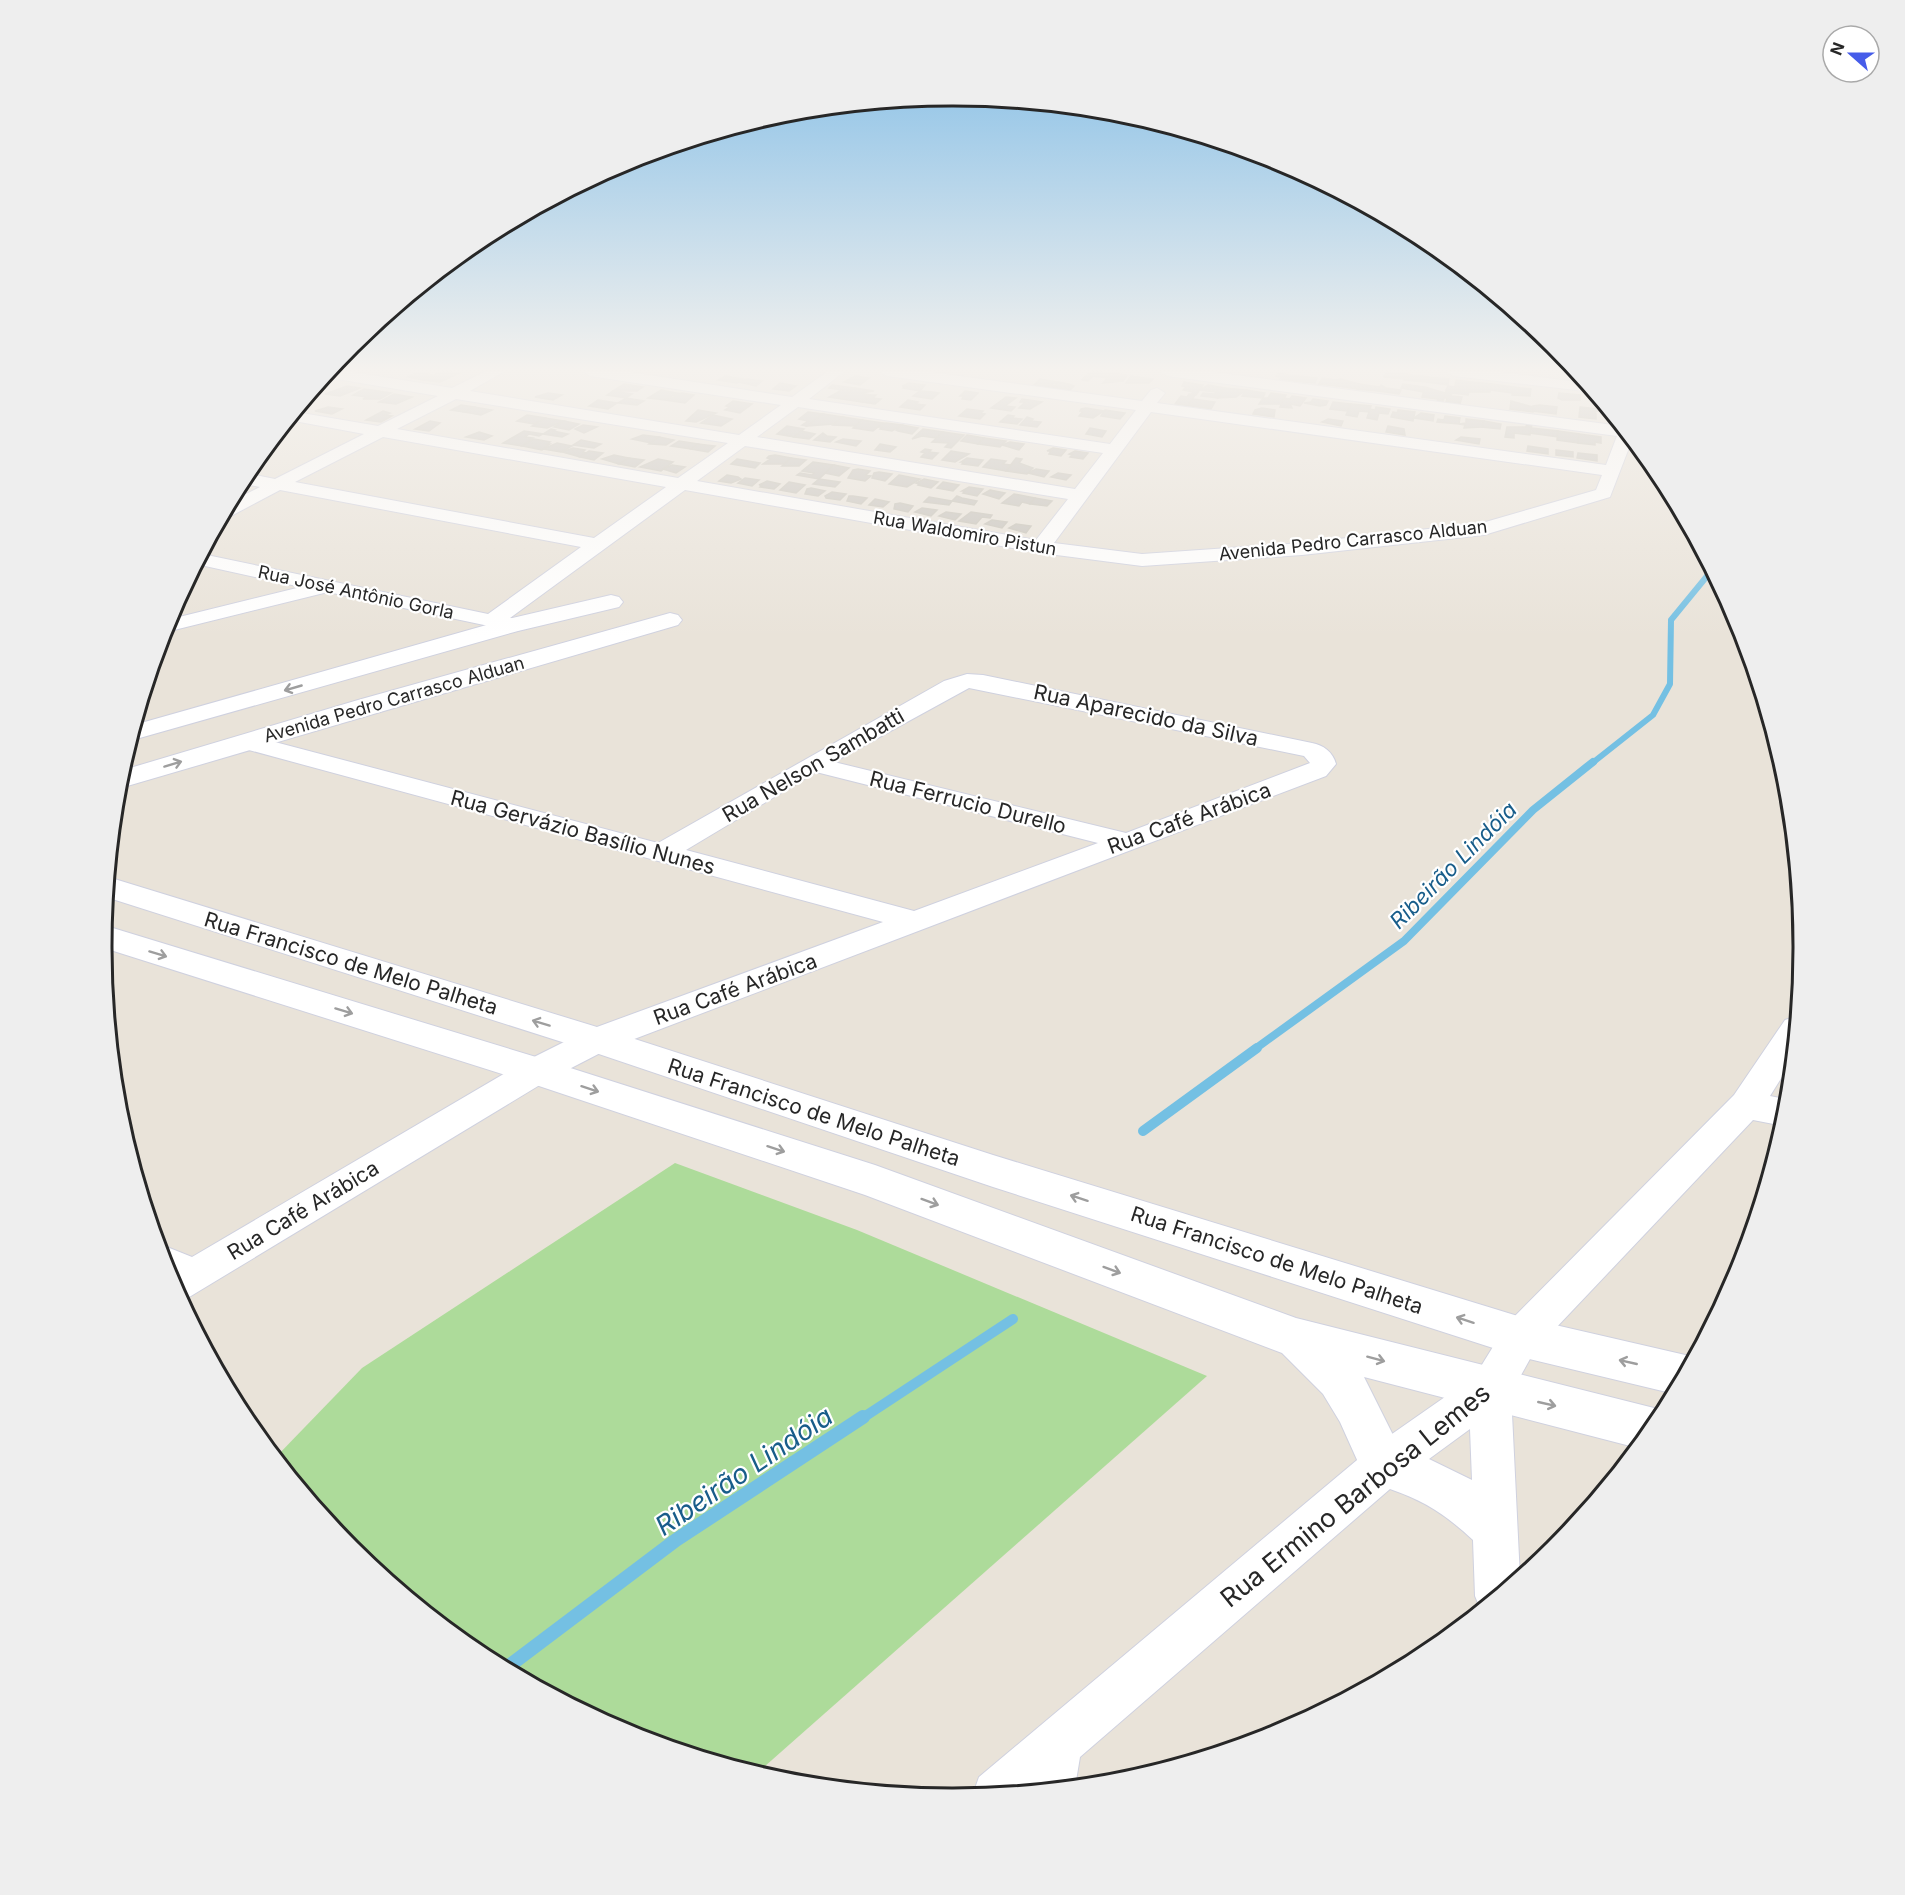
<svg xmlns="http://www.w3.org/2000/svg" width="1905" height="1895" font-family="Inter,sans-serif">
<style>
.green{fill:#addb9a}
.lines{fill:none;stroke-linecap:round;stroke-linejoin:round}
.stream-far3{stroke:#74c0e3;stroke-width:6}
.stream-far2{stroke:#74c0e3;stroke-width:8}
.stream-far1{stroke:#74c0e3;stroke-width:10}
.stream{stroke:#74c0e3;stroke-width:14}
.building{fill:#c4c0b9;stroke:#c3bfb4;stroke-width:1.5}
.street-casing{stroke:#cfd1df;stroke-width:2}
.secondary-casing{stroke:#cfd1df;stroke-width:2}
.street{fill:#fff;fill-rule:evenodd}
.secondary{fill:#fff;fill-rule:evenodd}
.oneway{stroke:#9e9e9e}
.labels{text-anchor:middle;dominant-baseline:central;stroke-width:4.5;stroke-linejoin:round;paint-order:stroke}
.far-street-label{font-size:18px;fill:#272727;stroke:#fff}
.street-label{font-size:21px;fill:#272727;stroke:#fff}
.water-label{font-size:22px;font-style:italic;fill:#185d8a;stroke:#fff}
.near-street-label{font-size:26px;fill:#272727;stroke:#fff}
.near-water-label{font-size:27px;font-style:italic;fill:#185d8a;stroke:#fff}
.rim{fill:none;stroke:#272727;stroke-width:3}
</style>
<rect width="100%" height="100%" fill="#e9e3d9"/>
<polygon class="green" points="675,1163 857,1230 1207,1376 756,1774 626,1734 479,1655 350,1549 275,1458 362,1368"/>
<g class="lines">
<polyline class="stream-far3" points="1591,764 1653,715 1670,684 1671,620 1712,570"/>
<polyline class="stream-far2" points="1255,1049 1404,941 1533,810 1593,762"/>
<g class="stream-far1">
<polyline points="1143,1131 1257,1048"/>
<polyline points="861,1419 1013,1319"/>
</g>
<polyline class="stream" points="505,1669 676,1540 863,1417"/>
</g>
<g class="building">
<polygon points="443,371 460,373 440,382 423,380"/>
<polygon points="1097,371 1112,373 1107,378 1093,376 1088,381 1082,380 1088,373"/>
<polygon points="417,372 433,375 423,380 408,377"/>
<polygon points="1278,372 1284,374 1297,376 1295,381 1280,379 1281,377 1276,376"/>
<polygon points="1386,372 1406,374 1405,379 1384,377"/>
<polygon points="1112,373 1127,375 1123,381 1103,383"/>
<polygon points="1406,374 1428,377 1427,382 1404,380"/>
<polygon points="725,376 743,379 737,383 718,380"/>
<polygon points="855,376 869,378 860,385 844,382"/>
<polygon points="1131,376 1153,379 1149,383 1126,383"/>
<polygon points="1297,376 1317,378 1315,383 1295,381"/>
<polygon points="1428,377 1449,379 1448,385 1427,382"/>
<polygon points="1322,378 1335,380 1341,379 1337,386 1319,384"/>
<polygon points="747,379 762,381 756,386 739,382"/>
<polygon points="1040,379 1058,382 1051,385 1054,386 1053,388 1034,385"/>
<polygon points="1341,379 1359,384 1357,389 1337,386 1339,381 1344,381"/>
<polygon points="1456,380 1472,382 1468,392 1446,390 1448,386 1463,388 1455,386"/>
<polygon points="1058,382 1069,384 1074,386 1070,390 1053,388"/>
<polygon points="1184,382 1203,385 1196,395 1191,395 1193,392 1183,390 1186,387 1182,386"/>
<polygon points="1472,382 1492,384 1490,392 1469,392"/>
<polygon points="780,383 796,386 789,391 773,389"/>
<polygon points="909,383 925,385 920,391 903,388 905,386 902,386"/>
<polygon points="624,384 643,387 637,391 613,391"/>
<polygon points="1359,384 1380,387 1378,391 1357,389"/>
<polygon points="1403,384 1425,387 1423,392 1401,388"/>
<polygon points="1492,384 1513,387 1512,393 1491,390"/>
<polygon points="832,385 855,388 842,399 829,397 842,390 829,388"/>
<polygon points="1208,385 1225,388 1218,398 1201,396 1203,393 1215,394 1216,392 1199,390"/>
<polygon points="1381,385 1386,388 1401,390 1399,394 1378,391"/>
<polygon points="347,386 360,388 340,396 325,394"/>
<polygon points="1425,387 1445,393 1443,403 1437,402 1438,399 1422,397"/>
<polygon points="1513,387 1531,389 1530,396 1512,395"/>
<polygon points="855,388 874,391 861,393 870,395 862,402 842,399"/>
<polygon points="1225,388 1246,390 1236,397 1218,398"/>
<polygon points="364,389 378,391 367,397 353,395"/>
<polygon points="661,390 677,393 665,400 648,398"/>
<polygon points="1246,390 1265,393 1263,398 1242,396"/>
<polygon points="1446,390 1469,392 1468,395 1452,393 1451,396 1462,397 1460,404 1446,402 1447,398 1444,398"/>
<polygon points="378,391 391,393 380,399 363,399"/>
<polygon points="613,391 632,394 626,398 607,395"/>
<polygon points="920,391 933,392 939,393 932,399 913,396"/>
<polygon points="965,391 978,393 971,400 962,399 964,396 960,396"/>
<polygon points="548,393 562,395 553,400 535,397"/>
<polygon points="1271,393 1286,395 1281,404 1259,404 1263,398 1268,398"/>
<polygon points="1559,393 1580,395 1580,400 1562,400 1558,398"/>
<polygon points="394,394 412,397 396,404 379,402"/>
<polygon points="675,394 682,393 694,395 685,403 665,400 674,397"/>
<polygon points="1189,394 1195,395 1188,406 1175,404 1181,396 1187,397"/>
<polygon points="870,395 876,395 873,398 881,399 875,404 862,402"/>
<polygon points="1292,396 1306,398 1300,406 1290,404 1292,408 1280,407 1284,398 1290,399"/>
<polygon points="1006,397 1016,398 1005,406 1015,407 1011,411 991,408"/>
<polygon points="626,398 644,401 637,405 618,403"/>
<polygon points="1022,399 1042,402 1030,409 1019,408 1025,402 1020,402"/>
<polygon points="1193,399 1215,402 1211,409 1188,406"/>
<polygon points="1313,399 1328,401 1326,405 1320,406 1304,403 1311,402"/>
<polygon points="598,400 617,403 608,409 589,406"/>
<polygon points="908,400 918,402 916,404 925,405 920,410 900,407"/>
<polygon points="733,401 752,404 740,413 725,410 730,407 726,406"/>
<polygon points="1511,401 1533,407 1533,412 1510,409"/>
<polygon points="1333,402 1351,404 1347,411 1330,409"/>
<polygon points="1351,404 1371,406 1369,412 1359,411 1357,417 1346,415"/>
<polygon points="461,405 474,407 464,412 451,410"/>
<polygon points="1540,405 1557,407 1556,414 1533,411 1533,406"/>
<polygon points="328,407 342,409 332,414 315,411"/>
<polygon points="474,407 492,410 481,415 464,412"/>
<polygon points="1376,407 1390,409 1388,414 1379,413 1377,420 1367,418 1370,409 1375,410"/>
<polygon points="1580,407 1599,409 1599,411 1593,410 1596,413 1596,419 1579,417"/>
<polygon points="1086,408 1104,411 1093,418 1079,416 1083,411 1080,411 1081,409"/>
<polygon points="1262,408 1275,410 1274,417 1253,414 1255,410"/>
<polygon points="967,409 983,411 981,413 985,414 980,419 959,416"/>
<polygon points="698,410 716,413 696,422 686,421"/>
<polygon points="1105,410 1125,413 1120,419 1101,416"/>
<polygon points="1398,410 1415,412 1413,421 1391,417 1393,412 1397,413"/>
<polygon points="383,411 390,413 385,415 392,416 381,422 366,420"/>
<polygon points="808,412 823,414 807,426 802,425 808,421 799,419"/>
<polygon points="1421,413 1434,415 1433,421 1414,418"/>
<polygon points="823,414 843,417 834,424 807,426"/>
<polygon points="527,415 545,418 534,424 517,421"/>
<polygon points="713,415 732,419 721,426 701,423"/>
<polygon points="1008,415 1014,416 1012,418 1022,419 1017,424 1000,422"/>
<polygon points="1445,416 1460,418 1459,424 1437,422 1438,419 1444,420"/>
<polygon points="843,417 862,420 855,426 833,425"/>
<polygon points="1027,417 1033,419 1031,421 1041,422 1037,427 1020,425"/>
<polygon points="545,418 564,421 547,428 532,426"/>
<polygon points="1328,419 1343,421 1341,426 1322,422"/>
<polygon points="1466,419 1484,421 1482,427 1464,428 1465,425 1459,424 1466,423"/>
<polygon points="862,420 883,423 873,431 853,428"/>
<polygon points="430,421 440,423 429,431 415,429"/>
<polygon points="564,421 579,424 569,430 554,427"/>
<polygon points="1484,421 1501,424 1500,429 1482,427"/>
<polygon points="1527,423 1532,424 1530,435 1514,433 1514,438 1505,437 1507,427 1526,427"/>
<polygon points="881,424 886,423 902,425 892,431 880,429 882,427 878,427"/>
<polygon points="583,425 597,427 584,433 575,429"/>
<polygon points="902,425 918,428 912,434 898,431 896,430"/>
<polygon points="787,426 804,429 794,437 777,434"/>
<polygon points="1388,426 1404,429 1405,435 1386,432"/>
<polygon points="1090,428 1106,431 1102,437 1086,434"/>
<polygon points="1531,428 1558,431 1558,437 1530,433"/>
<polygon points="551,429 555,430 553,431 568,434 562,437 543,434"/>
<polygon points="923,429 943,432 936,438 922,436 912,439"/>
<polygon points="524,431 543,434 539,436 529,434 525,437 533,438 522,446 503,443"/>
<polygon points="801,431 815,434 809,439 794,437"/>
<polygon points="1558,431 1579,434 1578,443 1557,440"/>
<polygon points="479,432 492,436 484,440 466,437"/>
<polygon points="943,432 964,435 951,448 945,447 949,443 932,442"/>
<polygon points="823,433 827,436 836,437 830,442 814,440"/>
<polygon points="1579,434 1601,437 1601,443 1595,442 1595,445 1578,443"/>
<polygon points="643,435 659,437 651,443 632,439"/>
<polygon points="967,435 984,438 978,444 961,441"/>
<polygon points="659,437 674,440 666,445 649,444"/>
<polygon points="1461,437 1480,439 1479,444 1456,440"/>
<polygon points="984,438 1006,441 1000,447 978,444"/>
<polygon points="534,439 550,442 547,444 550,444 542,450 522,446"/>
<polygon points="843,439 861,441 856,446 836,442"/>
<polygon points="581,440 601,444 594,448 573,445"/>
<polygon points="679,441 698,444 691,449 671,446"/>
<polygon points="1010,442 1024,444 1019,450 1002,445"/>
<polygon points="557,443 572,446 561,452 543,449"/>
<polygon points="698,444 715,446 708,452 691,449"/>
<polygon points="880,444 896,447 890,452 875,450"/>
<polygon points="1528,446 1548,449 1548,454 1527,451"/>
<polygon points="573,448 585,450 583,452 587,453 580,457 562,452"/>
<polygon points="1053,448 1066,450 1061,456 1049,454 1051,451 1047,451"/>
<polygon points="925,449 931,450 929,452 938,453 932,459 921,457 925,453 921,452"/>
<polygon points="1556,450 1573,452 1573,457 1556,455"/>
<polygon points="589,451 603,453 594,460 580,457"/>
<polygon points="951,451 969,454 955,462 942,460"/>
<polygon points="1075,451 1088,453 1083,459 1070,457 1072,455 1069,454"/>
<polygon points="1578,453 1597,455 1597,461 1577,458"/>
<polygon points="614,455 629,458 619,464 602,459"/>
<polygon points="775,455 791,458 784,464 763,464 770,459 767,458 769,456"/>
<polygon points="629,458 644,460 635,467 619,464"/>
<polygon points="791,458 806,460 799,466 782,466"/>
<polygon points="967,458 983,460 978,466 962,464 964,462 961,462"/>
<polygon points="1016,458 1022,459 1019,463 1033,468 1027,474 1006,471"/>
<polygon points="658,459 673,462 661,471 640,467"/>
<polygon points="737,459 760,463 755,468 731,464"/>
<polygon points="991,459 1006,461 1003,464 1011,465 1006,471 983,467"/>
<polygon points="813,462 834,465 819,479 797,475 800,473 812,475 814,473 802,471"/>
<polygon points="672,465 685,467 676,473 663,469"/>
<polygon points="834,465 849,468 839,476 825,473"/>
<polygon points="858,469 870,471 866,475 871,476 865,481 848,478 853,470"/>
<polygon points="1036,469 1049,471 1044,477 1028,473"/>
<polygon points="879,472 892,474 885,481 872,478 874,473"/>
<polygon points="1058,473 1071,475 1066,480 1051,477"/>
<polygon points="727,475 738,477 741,479 731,483 719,481"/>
<polygon points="899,475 920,479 907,487 889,484"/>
<polygon points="745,478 759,480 752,486 738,483"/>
<polygon points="819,479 840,482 835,487 813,484"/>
<polygon points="924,479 938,482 931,488 918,485 919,484 916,483"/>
<polygon points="767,481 780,484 774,489 760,487 762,485 759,485"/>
<polygon points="789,482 805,485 796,493 780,490"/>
<polygon points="943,482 959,485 953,491 937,488"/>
<polygon points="969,487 983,489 977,496 963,493 965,491 962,491"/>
<polygon points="811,488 825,491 818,496 805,494 807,489"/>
<polygon points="990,490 1005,493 999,499 983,494"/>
<polygon points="832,492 846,494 840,500 826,498 825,496"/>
<polygon points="1014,494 1035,498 1030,504 1022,502 1019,506 1002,503"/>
<polygon points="849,496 853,496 867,498 861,504 847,501"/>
<polygon points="957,496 962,498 977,501 974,505 952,501"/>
<polygon points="929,497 952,501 949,505 924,502"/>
<polygon points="1035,498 1052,501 1047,506 1030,504"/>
<polygon points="875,499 889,502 883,507 869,505"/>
<polygon points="900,503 913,506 908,512 894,509 895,504"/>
<polygon points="922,508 937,510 931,516 915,512"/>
<polygon points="946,512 961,514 955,520 939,516"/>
<polygon points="971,512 992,515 990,518 982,517 976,524 959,521"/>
<polygon points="992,520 1007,522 1002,528 985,524"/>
<polygon points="1016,524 1031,526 1026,533 1009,528"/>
</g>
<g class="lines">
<g class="street-casing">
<g id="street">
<path d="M329,371H346L452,388L486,371H505L470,391L739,435L781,405L590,376L583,371H623L792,397L828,371H845L809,399L1110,444L1136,410L887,376L880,371H923L1142,401L1151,390L1157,388L1165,393L1157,403L1606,465L1617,436L1167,376L1160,371H1205L1621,426L1632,440L1610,497L1484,535L1302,555L1142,566L1041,553L685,490L510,618L520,620L523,625L520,630L512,631L328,592L162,633L167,620L301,587L196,564L202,554L488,614L581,547L280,490L231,516L222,517L230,502L260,487L240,483L246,473L275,479L364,434L289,420L296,412L378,426L438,396L325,377ZM456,399L728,443L678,478L397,429ZM798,407L1103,453L1075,489L757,437ZM1151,412L1602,475L1596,490L1482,523L1302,543L1142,554L1054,543ZM383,437L666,487L594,538L295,482ZM745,446L1068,499L1036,540L697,481Z"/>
<polygon points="1446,371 1493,371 1585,383 1593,392 1453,376"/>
<path d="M967,674L983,675L1312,743C1323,745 1333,752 1336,764L1326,776L608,1049L548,1080L181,1302L166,1273L158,1247L162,1245L192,1257L524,1062L586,1031L883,922L238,747L235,742L238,737L247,735L256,737L658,843L944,681ZM969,688L1304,756L1310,763L1126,833L834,762ZM816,772L1098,843L914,911L686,850Z"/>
<path d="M1797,1016L1793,1059L1770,1096L1789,1100L1784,1126L1753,1120L1535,1350L1511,1393L1520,1578L1481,1610L1475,1596L1473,1540C1446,1515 1425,1501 1390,1489L1080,1757L1075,1787L972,1797L979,1777L1369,1450L1475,1376L1507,1324L1734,1095L1785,1020ZM1470,1429L1472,1480L1429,1459Z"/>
</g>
</g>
<g class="secondary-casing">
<g id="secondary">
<polygon points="611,595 619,597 623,602 619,607 518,631 129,741 134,725 504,620"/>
<polygon points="670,613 678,615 682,620 678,625 117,789 120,771 358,700"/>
<polygon points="108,877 610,1031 993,1155 1521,1317 1694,1357 1675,1394 1521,1357 993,1187 584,1049 106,897"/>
<polygon points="103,925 536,1057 875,1165 1296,1318 1666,1411 1638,1448 1364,1377 1408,1465 1401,1482 1384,1489 1367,1482 1340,1422 1323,1394 1282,1353 865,1195 524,1081 101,947"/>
</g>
</g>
<use href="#street" class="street"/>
<use href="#secondary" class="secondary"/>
</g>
<defs><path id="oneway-shaft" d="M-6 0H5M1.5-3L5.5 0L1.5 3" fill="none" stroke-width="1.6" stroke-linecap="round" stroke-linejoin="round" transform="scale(1.5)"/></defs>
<g class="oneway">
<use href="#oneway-shaft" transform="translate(293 688) rotate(164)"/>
<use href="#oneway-shaft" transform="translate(173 764) rotate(-17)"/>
<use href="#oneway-shaft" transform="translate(158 954) rotate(17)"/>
<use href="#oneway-shaft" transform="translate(344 1011) rotate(17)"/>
<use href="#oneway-shaft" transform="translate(541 1023) rotate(-163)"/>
<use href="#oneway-shaft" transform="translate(590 1089) rotate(18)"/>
<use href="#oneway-shaft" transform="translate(776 1149) rotate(18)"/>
<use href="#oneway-shaft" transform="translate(1079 1198) rotate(-162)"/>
<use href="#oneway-shaft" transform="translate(930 1202) rotate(20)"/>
<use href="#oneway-shaft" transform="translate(1112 1270) rotate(20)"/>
<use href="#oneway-shaft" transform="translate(1465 1320) rotate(-162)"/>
<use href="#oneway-shaft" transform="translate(1376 1359) rotate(15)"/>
<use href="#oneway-shaft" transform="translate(1628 1362) rotate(-167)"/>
<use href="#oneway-shaft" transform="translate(1547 1404) rotate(13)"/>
</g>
<linearGradient id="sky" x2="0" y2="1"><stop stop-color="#79b9e6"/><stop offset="0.58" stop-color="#f5f2ee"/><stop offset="1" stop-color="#f5f2ee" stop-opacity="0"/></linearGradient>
<rect width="1905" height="637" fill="url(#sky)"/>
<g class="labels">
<g class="far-street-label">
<text transform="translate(965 533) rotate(10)">Rua Waldomiro Pistun</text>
<text transform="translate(1353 540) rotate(-6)">Avenida Pedro Carrasco Alduan</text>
<text transform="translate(356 592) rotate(12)">Rua José Antônio Gorla</text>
<text transform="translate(394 699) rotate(-16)">Avenida Pedro Carrasco Alduan</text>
</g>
<g class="street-label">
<text transform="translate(1146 715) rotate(12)">Rua Aparecido da Silva</text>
<text transform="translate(813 765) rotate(-30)">Rua Nelson Sambatti</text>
<text transform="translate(968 802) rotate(14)">Rua Ferrucio Durello</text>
<text transform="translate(1189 818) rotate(-20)">Rua Café Arábica</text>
<text transform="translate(583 832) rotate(15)">Rua Gervázio Basílio Nunes</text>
<text transform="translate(351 963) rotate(17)">Rua Francisco de Melo Palheta</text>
<text transform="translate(735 989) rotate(-20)">Rua Café Arábica</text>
<text transform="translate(814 1112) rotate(18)">Rua Francisco de Melo Palheta</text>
<text transform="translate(303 1210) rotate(-31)">Rua Café Arábica</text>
<text transform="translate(1277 1260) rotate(18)">Rua Francisco de Melo Palheta</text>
</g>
<g class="water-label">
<text transform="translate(1453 865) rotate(-45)">Ribeirão Lindóia</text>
</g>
<g class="near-street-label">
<text transform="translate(1355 1495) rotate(-39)">Rua Ermino Barbosa Lemes</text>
</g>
<g class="near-water-label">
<text transform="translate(744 1471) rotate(-34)">Ribeirão Lindóia</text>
</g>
</g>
<path d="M0 0H1905V1895H0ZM952 106H953A840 840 0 0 1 1793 946V948A840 840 0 0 1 953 1788H952A840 840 0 0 1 112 948V946A840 840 0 0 1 952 106Z" fill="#eee" fill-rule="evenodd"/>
<path class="rim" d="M952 106H953A840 840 0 0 1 1793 946V948A840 840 0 0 1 953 1788H952A840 840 0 0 1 112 948V946A840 840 0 0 1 952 106Z"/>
<g transform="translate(1851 54) rotate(291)"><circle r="28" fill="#ffffff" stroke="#a9a9a9" stroke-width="1.5"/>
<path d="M0-4.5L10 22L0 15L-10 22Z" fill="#465ce9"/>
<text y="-9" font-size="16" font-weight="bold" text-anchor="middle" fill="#272727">N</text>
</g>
</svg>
